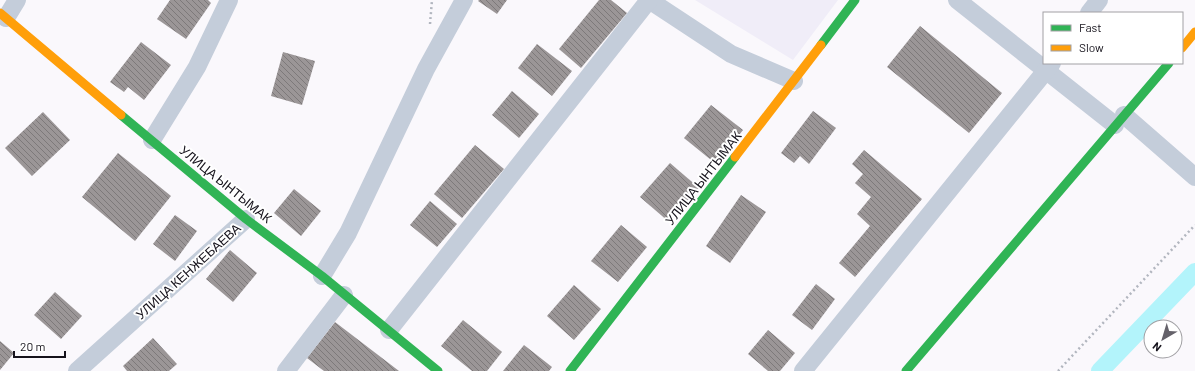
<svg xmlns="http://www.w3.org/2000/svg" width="1195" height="371" font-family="Barlow,sans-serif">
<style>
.industrial{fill:#f0edf8}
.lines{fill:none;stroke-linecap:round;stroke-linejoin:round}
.canal{stroke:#b3f4fb;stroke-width:18}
.building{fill:url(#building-back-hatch)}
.path{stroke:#b2b6bf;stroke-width:2.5;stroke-dasharray:2 3;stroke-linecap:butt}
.street{stroke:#c4cdda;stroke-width:18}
.fast{stroke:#30b455;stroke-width:9}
.slow{stroke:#ff9f0a;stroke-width:9}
.labels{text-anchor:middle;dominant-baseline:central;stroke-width:4;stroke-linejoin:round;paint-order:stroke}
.street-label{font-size:13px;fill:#15121b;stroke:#fff}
</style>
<defs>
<pattern id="building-back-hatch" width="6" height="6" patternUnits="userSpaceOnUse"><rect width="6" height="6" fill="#9b9697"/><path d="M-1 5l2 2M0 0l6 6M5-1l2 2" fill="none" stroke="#7d797a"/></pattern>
</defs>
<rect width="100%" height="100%" fill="#faf8fc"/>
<polygon class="industrial" points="695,0 838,0 793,60"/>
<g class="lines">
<polyline class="canal" points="1100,371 1195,272"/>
</g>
<g class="building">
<polygon points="170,0 208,0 211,3 186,39 157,19"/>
<polygon points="479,0 507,0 497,14 478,1"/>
<polygon points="599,0 611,0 627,13 581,68 559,49"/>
<polygon points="920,26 1002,93 969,133 887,67"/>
<polygon points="141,42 171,65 144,100 128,87 124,92 110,82"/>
<polygon points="537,44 572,71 552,96 518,68"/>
<polygon points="283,52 315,61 302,105 271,96"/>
<polygon points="512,91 539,114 519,138 492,115"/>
<polygon points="711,105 743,130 716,164 684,138"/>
<polygon points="813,111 836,128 809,164 800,156 794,163 781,153"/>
<polygon points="43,112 70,140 32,176 5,148"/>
<polygon points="475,145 504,169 462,218 434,194"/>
<polygon points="864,150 922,199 855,277 839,263 870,226 857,214 871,197 855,183 863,174 852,164"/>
<polygon points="118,153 171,196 135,241 82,197"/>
<polygon points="670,163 699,188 669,222 640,197"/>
<polygon points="294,189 321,211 301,236 274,213"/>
<polygon points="741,195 766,212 730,263 706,246"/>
<polygon points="430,201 457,224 437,247 410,225"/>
<polygon points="175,215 197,231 175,261 153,244"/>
<polygon points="621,225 647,247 618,282 591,261"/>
<polygon points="230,250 257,273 233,302 206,279"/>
<polygon points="816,284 835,299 812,330 792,315"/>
<polygon points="574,285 601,309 574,340 547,316"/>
<polygon points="55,292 82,316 61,339 34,315"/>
<polygon points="463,320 502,352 487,371 472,371 441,346"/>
<polygon points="335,322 399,371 324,371 307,358"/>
<polygon points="768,330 795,353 780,371 768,371 748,354"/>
<polygon points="153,338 177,364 169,371 127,371 123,366"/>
<polygon points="0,341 14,353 0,370"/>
<polygon points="524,345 552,367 549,371 503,371"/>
</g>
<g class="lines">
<g class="path">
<polyline points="430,24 432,0"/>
<polyline points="1058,371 1195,225"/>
</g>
<g class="street">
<polyline points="649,0 731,54 794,81"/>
<polyline points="957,0 1115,125"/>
<polyline points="1089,13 1099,0"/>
<polyline points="6,18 17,0"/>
<polyline points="1124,115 1195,177"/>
<polyline points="152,140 197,67 229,0"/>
<polyline points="322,276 348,233 426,69 464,0"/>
<polyline points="389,330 649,0"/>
<polyline points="77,371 246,219"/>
<polyline points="286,371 344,295"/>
<polyline points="803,371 1052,63"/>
</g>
<g class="fast">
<polyline points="821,45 855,0"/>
<polyline points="121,115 246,219 322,276 438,371"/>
<polyline points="570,371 735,157"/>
<polyline points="906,371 1169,63"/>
</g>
<g class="slow">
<polyline points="0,13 121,115"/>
<polyline points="1182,48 1195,32"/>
<polyline points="735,157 821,45"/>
</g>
</g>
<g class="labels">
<g class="street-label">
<text transform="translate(703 178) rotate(-52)">УЛИЦА ЫНТЫМАК</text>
<text transform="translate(226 184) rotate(39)">УЛИЦА ЫНТЫМАК</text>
<text transform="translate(188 271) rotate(-42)">УЛИЦА КЕНЖЕБАЕВА</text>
</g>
</g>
<rect x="1043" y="12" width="140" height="52" fill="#ffffff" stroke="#a1a0a4"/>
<rect x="1051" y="25" width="20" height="6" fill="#30b455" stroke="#a1a0a4"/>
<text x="1079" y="32" font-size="12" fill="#15121b">Fast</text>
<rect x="1051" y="45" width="20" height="6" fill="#ff9f0a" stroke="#a1a0a4"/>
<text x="1079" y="52" font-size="12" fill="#15121b">Slow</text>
<g transform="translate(1163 339) rotate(218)"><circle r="19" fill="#ffffff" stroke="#a1a0a4"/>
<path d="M0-3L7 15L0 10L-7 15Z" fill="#65626a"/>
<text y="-6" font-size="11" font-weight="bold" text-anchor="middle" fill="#15121b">N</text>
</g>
<path d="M14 351v6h51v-6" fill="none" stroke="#15121b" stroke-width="2"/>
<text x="20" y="351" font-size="12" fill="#15121b" stroke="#ffffff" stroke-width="3" paint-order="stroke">20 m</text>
</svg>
